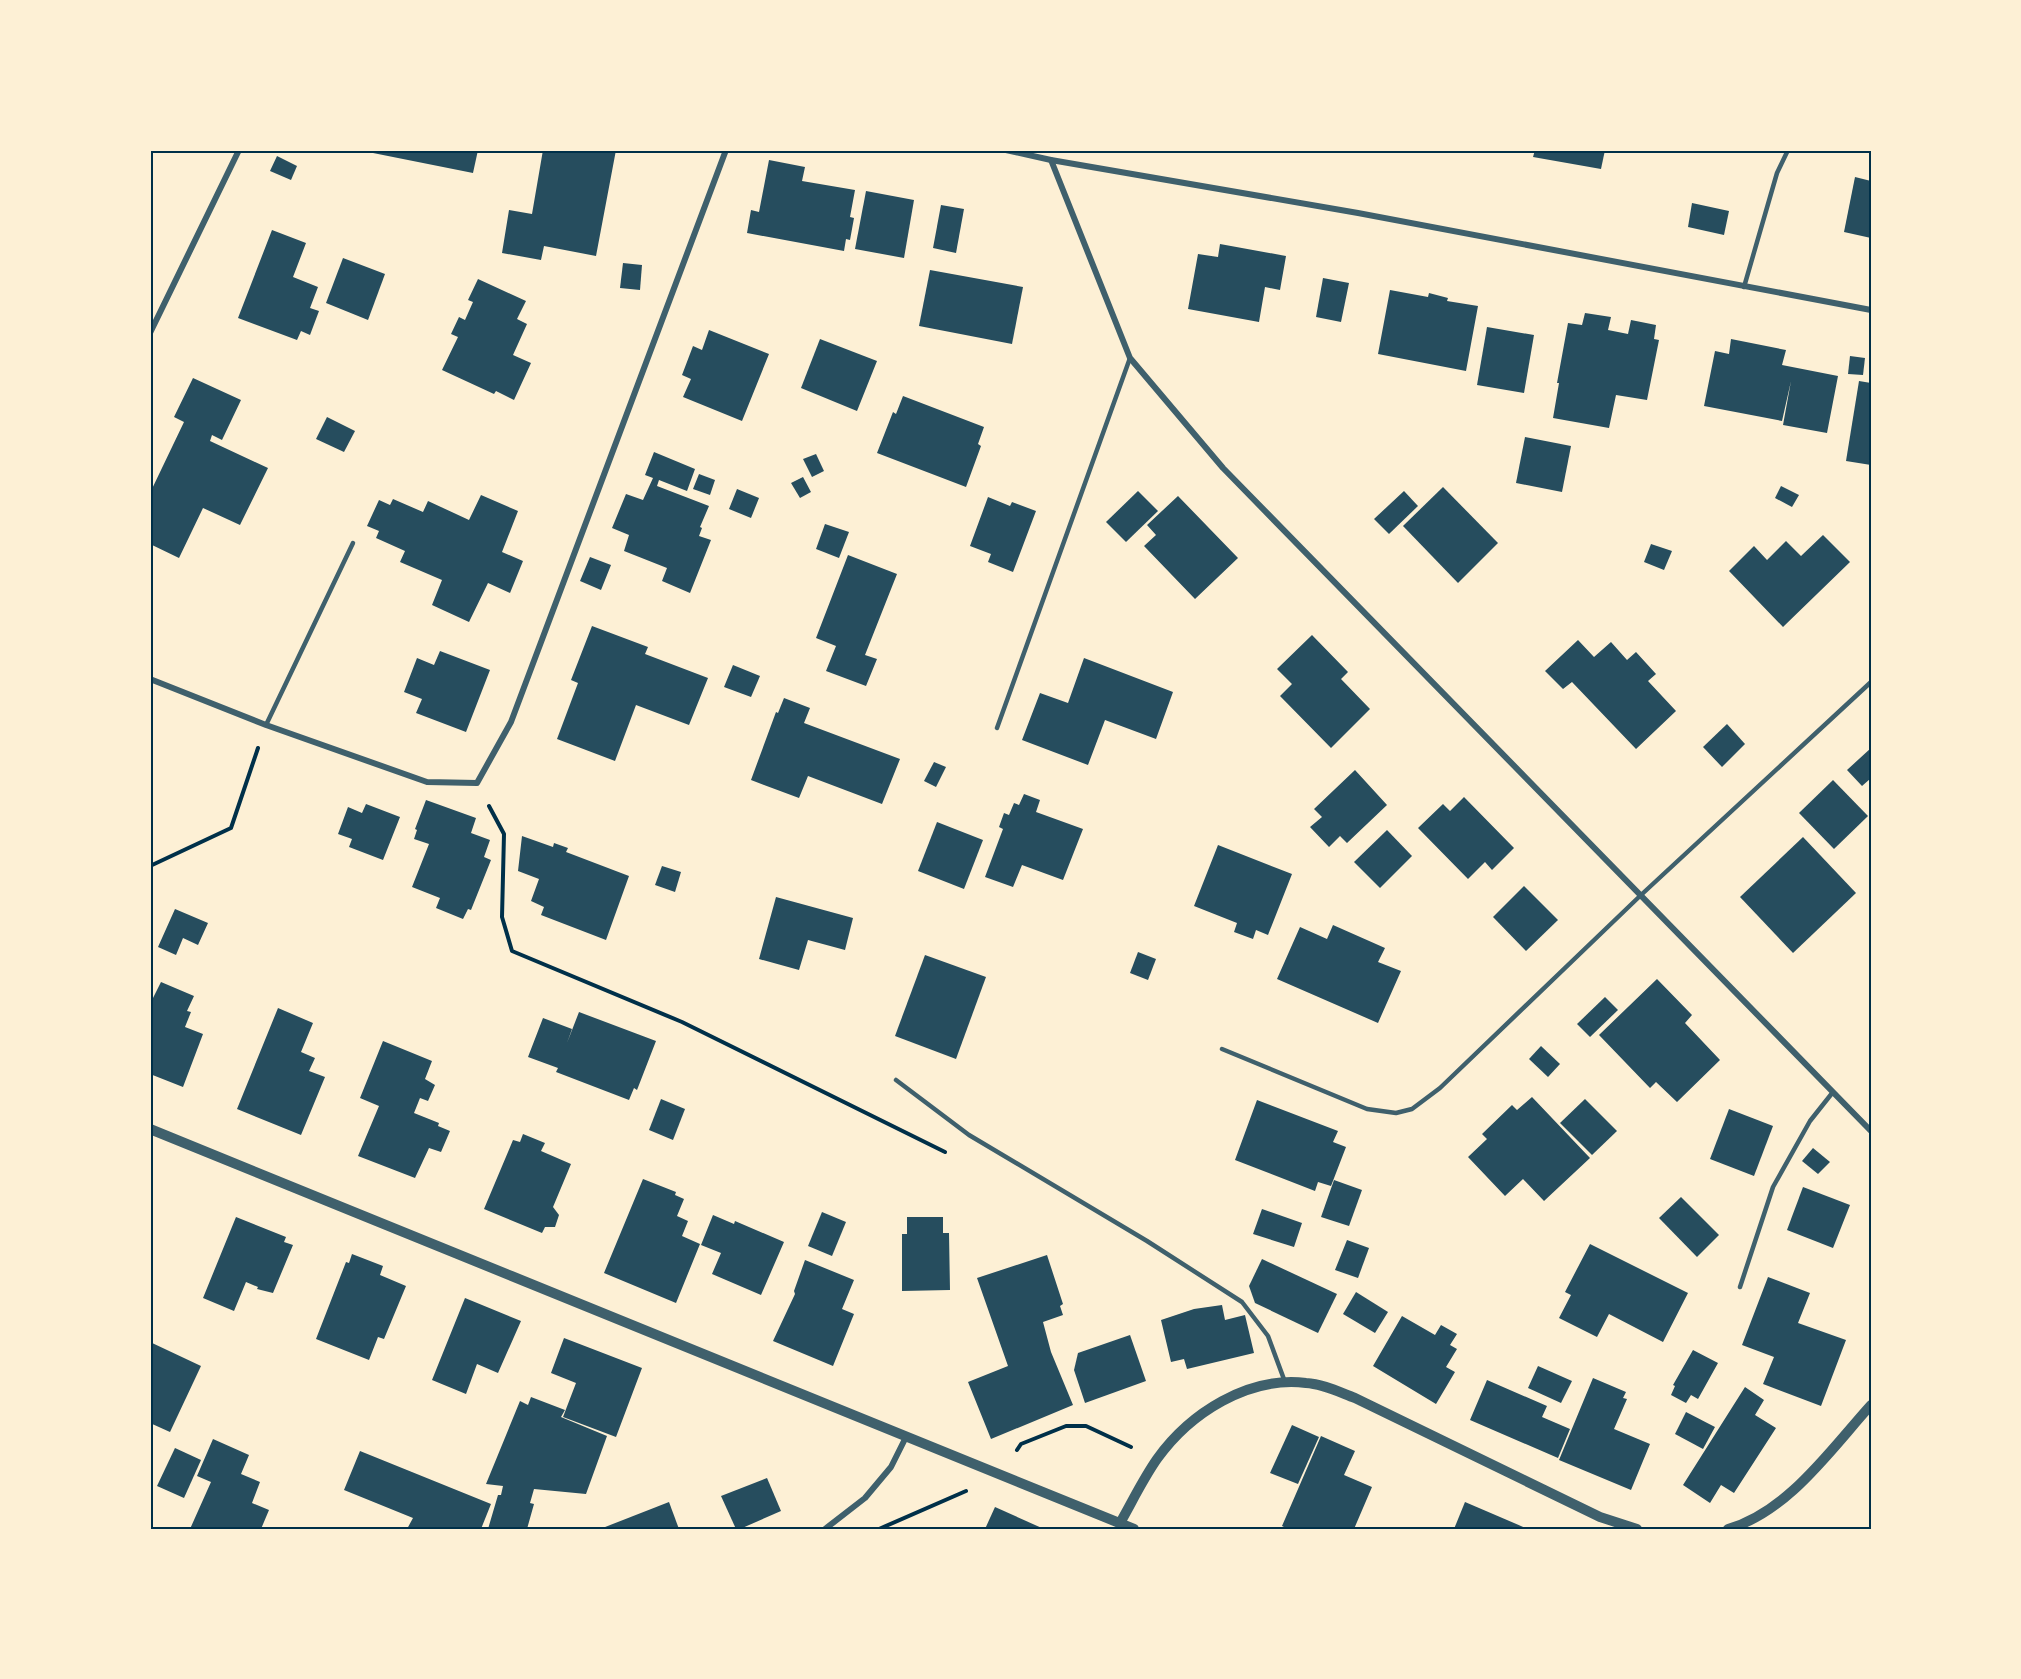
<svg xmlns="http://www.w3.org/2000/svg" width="2021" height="1679" font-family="'Fira Sans Condensed',sans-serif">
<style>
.building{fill:#264d5e}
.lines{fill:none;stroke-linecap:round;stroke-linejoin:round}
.path{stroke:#003049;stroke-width:4}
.service{stroke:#3f606c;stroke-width:4.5}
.minor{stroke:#3f606c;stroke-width:6}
.tertiary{stroke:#3f606c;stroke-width:10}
.neatline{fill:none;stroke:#003049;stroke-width:2}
</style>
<rect width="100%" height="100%" fill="#fdf0d5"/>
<g class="building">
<polygon points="358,150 478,150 473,173"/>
<polygon points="543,150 616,150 596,256 544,246 541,260 502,253 509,210 532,214"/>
<polygon points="1535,150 1605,150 1601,169 1533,157"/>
<polygon points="277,156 297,166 291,180 270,171"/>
<polygon points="769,160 805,167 802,181 855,190 850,217 854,218 850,240 846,239 844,251 747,233 751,210 759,212"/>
<polygon points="1855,177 1871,181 1871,238 1844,232"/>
<polygon points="866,191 914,200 904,258 855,249"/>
<polygon points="1692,203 1729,211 1724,235 1688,227"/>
<polygon points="941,205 964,209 956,253 933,248"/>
<polygon points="272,230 306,243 293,277 318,287 310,308 319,311 310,335 301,331 297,340 238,318"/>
<polygon points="1220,244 1286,256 1280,290 1265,287 1259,322 1188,309 1198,254 1218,257"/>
<polygon points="343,258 385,274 368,320 326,303"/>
<polygon points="623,263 642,265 640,290 620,288"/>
<polygon points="930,270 1023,287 1012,344 919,326"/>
<polygon points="1323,278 1349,283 1341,322 1316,317"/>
<polygon points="478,279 526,301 517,319 527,324 513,355 531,363 514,400 496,391 494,394 442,370 458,337 451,334 459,317 465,320 473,302 468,300"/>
<polygon points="1390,290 1428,297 1429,293 1448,298 1447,301 1478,306 1466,371 1378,354"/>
<polygon points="1585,313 1611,317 1608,330 1628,334 1631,320 1656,325 1654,339 1659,340 1647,400 1616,395 1609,428 1553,418 1559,383 1557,383 1568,323 1582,325"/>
<polygon points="1487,327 1534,335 1524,393 1477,385"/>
<polygon points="709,330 769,354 742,421 683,397 691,379 682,375 693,346 702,350"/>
<polygon points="820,339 877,361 857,411 801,388"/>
<polygon points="1731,339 1786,350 1782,365 1838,376 1827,433 1783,425 1791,381 1782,421 1704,406 1715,351 1729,354"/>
<polygon points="1850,356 1865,358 1863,375 1848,374"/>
<polygon points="193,378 241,400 222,440 212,435 210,441 268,468 240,525 203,508 179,558 150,544 150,493 184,422 174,417"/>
<polygon points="1859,381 1871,383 1871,465 1846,461"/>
<polygon points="903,396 984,427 978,444 981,446 966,487 877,453 893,412 896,414"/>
<polygon points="327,417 355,431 344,452 316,439"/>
<polygon points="1525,437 1571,446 1562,492 1516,483"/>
<polygon points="654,452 695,469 687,491 659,480 657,486 709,506 700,527 702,528 699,536 711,540 690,593 662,581 667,568 624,551 629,535 612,528 626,494 643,500 653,478 645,475"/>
<polygon points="816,454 824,471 812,477 803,459"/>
<polygon points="699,474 715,480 710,495 693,489"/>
<polygon points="803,477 811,492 800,498 791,483"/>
<polygon points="1781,486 1799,495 1792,507 1775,498"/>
<polygon points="1443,487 1498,543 1458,583 1403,526"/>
<polygon points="737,489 759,498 751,518 729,509"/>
<polygon points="1138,491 1158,511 1126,542 1106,522"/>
<polygon points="1404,491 1418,506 1389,534 1374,519"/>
<polygon points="481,495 518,511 502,552 523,561 510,593 488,583 469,622 432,605 442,580 400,562 405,551 376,538 379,531 367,526 379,500 390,505 393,499 423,512 428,501 469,520"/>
<polygon points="1178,496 1238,558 1195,599 1144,546 1156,535 1147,525"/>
<polygon points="988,497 1010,506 1012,502 1036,511 1013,572 988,562 991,554 970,546"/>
<polygon points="825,524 849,532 839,558 816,549"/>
<polygon points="1823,535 1850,562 1783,627 1729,571 1754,546 1767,560 1786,541 1801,556"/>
<polygon points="1651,544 1672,551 1664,570 1644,562"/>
<polygon points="848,555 897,574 865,655 877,659 866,686 826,671 836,646 816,638"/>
<polygon points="590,557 611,565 601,590 580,581"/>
<polygon points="592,626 648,647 645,654 708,678 689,725 636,705 615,761 557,739 578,683 571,680"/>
<polygon points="1312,635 1348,672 1341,679 1370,709 1331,748 1280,696 1292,684 1277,669"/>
<polygon points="1578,640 1594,657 1611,642 1627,660 1636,652 1656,674 1648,681 1676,711 1636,749 1572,682 1563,689 1545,671"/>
<polygon points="440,651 490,670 466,732 416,713 422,699 404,692 417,658 434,665"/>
<polygon points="1084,658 1173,692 1156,739 1105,720 1088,765 1022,740 1040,693 1068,703"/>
<polygon points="733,665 760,676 751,697 724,687"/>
<polygon points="784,698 810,708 804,723 900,759 882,804 808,776 799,798 751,780 776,712 778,713"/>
<polygon points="1727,724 1745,744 1722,767 1703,747"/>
<polygon points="1871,748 1871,781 1870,779 1862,786 1847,770"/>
<polygon points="934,762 946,767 936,787 924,781"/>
<polygon points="1355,770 1387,805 1347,843 1340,836 1329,847 1310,827 1322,817 1314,809"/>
<polygon points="1833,780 1868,816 1834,849 1799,813"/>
<polygon points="1024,794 1040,800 1036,812 1083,829 1063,880 1022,865 1013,887 985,877 1003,829 999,827 1004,813 1009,815 1014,803 1019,805"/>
<polygon points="1464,797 1514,848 1492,870 1485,862 1468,879 1418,828 1443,804 1450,811"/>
<polygon points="426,800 476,818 471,833 490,840 484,857 491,860 471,910 468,909 463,919 436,908 440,898 412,887 429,844 414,839 417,830 415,829"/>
<polygon points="366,804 400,817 383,860 349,847 352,839 338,834 348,807 362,813"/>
<polygon points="937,822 983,840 964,889 918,871"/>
<polygon points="1387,830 1412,856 1380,888 1354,862"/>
<polygon points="522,836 553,847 554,843 568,848 566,852 629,876 606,940 541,915 544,907 531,901 539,879 518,871"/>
<polygon points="1803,837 1856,893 1793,953 1740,897"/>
<polygon points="1218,845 1292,874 1268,935 1256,930 1253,939 1234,932 1237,923 1194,906"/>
<polygon points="662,866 681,872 675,892 655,885"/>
<polygon points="1524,886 1558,920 1526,951 1493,917"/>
<polygon points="776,897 853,918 845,950 808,940 799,970 759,959"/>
<polygon points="175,909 208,923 198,945 183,938 176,955 158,947"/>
<polygon points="1333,925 1385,948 1378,962 1401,971 1378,1023 1277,979 1300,927 1327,939"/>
<polygon points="1138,952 1156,959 1148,980 1130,973"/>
<polygon points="925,955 986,977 956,1059 895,1036"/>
<polygon points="1657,979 1692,1015 1685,1023 1720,1060 1677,1102 1656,1082 1650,1088 1599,1035"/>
<polygon points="161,982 194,996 187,1011 191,1012 185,1027 203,1034 183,1087 150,1074 150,1004"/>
<polygon points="1605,997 1618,1010 1590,1037 1577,1024"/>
<polygon points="278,1008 313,1023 301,1052 315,1058 309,1071 325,1077 301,1135 237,1109"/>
<polygon points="579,1012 656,1041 637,1090 634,1088 629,1100 556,1072 558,1068 528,1057 543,1018 572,1029 567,1043"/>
<polygon points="383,1041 432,1061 425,1079 435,1085 428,1101 420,1098 414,1113 439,1123 438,1126 450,1131 441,1152 429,1148 415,1178 358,1156 379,1106 360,1098"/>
<polygon points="1541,1046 1560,1064 1548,1077 1529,1059"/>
<polygon points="1532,1097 1590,1158 1544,1201 1523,1179 1505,1196 1468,1157 1487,1139 1482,1134 1512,1105 1517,1110"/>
<polygon points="661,1099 685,1109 673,1140 649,1130"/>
<polygon points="1585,1099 1617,1131 1592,1155 1560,1123"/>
<polygon points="1257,1100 1338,1131 1333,1142 1346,1147 1331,1186 1318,1182 1315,1191 1235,1160"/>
<polygon points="1729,1109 1773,1126 1754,1176 1710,1159"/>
<polygon points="523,1134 545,1143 541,1151 571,1164 553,1207 559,1215 555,1227 545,1227 542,1233 484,1209 513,1140 520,1142"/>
<polygon points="1813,1148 1830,1162 1818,1174 1802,1161"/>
<polygon points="643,1179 676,1192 675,1195 684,1199 677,1216 688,1221 682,1236 700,1244 676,1303 604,1273"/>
<polygon points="1334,1180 1362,1190 1349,1226 1321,1217"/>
<polygon points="1803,1187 1850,1205 1833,1248 1787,1230"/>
<polygon points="1681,1197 1719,1235 1697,1257 1659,1218"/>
<polygon points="1262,1209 1302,1223 1294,1247 1253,1234"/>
<polygon points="822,1212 846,1222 832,1256 808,1246"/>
<polygon points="713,1215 734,1224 735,1221 784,1242 761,1295 712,1274 721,1253 701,1245"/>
<polygon points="236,1217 286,1237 284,1242 293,1245 273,1293 257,1289 258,1287 246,1282 234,1311 203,1298"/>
<polygon points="907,1217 943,1217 943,1233 949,1233 950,1290 902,1291 902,1234 907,1234"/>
<polygon points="1347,1240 1369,1248 1358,1278 1335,1270"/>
<polygon points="1590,1244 1688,1293 1663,1342 1609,1314 1597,1337 1559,1318 1571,1295 1565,1292"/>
<polygon points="352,1254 383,1266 380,1275 406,1286 384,1339 378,1337 369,1360 316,1339 346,1262 349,1263"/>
<polygon points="1047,1255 1063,1304 1060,1306 1063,1315 1043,1322 1051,1352 1073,1405 991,1439 968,1382 1008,1366 977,1278"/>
<polygon points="1262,1259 1337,1294 1318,1333 1255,1303 1249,1286"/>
<polygon points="805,1260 854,1280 842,1309 854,1314 833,1366 773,1341 795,1294 794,1291"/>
<polygon points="1768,1277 1810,1293 1798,1323 1846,1340 1821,1406 1763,1384 1774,1357 1742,1345"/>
<polygon points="1356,1292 1388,1312 1375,1333 1343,1314"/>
<polygon points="465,1298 521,1321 498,1373 477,1364 466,1394 432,1380"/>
<polygon points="1222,1305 1225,1320 1245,1315 1254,1353 1187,1369 1184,1359 1171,1362 1161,1320 1194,1309"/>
<polygon points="1402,1316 1435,1335 1441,1325 1457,1334 1450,1345 1457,1349 1446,1367 1455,1372 1436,1404 1373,1366"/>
<polygon points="1130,1335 1146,1381 1085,1403 1074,1370 1078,1353"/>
<polygon points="564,1338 642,1368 616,1437 563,1417 576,1383 551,1373"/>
<polygon points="150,1342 201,1366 170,1432 150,1423"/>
<polygon points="1693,1350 1718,1363 1698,1399 1691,1395 1686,1403 1671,1395 1675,1386 1673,1385"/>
<polygon points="1538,1366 1572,1381 1561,1403 1528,1388"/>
<polygon points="1593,1378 1626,1392 1623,1398 1627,1399 1614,1429 1650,1444 1631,1490 1559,1460"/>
<polygon points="1487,1380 1547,1406 1542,1417 1570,1429 1558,1458 1470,1420"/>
<polygon points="1745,1387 1764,1400 1755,1415 1776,1428 1734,1493 1721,1485 1710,1503 1683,1485"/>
<polygon points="531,1397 565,1410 561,1417 607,1436 586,1494 534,1489 530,1503 534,1504 527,1529 488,1529 498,1495 501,1495 503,1486 486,1484 520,1401 528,1405"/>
<polygon points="1686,1412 1715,1427 1703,1449 1675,1434"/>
<polygon points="1292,1425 1319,1437 1298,1484 1270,1473"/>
<polygon points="1321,1436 1355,1451 1344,1475 1372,1487 1354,1529 1288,1529 1282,1526"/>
<polygon points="213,1439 249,1455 241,1474 260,1482 252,1503 269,1510 261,1529 190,1529 211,1482 197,1476"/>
<polygon points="175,1448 201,1460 184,1498 157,1486"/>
<polygon points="360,1451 491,1504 481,1529 407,1529 413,1518 344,1490"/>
<polygon points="767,1478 781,1511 740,1529 736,1529 721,1496"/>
<polygon points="669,1502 679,1529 600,1529"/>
<polygon points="1465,1502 1528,1529 1454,1529"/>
<polygon points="995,1507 1044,1529 985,1529"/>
</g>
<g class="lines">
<g class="path">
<polyline points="489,806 504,834 502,917 512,951 682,1022 945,1152"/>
<polyline points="150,866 231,828 258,748"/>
<polyline points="1017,1450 1021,1444 1066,1426 1086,1426 1131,1447"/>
<polyline points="879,1529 966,1491"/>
</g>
<g class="service">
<polyline points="1744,287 1777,173 1788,150"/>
<polyline points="266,725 353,543"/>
<polyline points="997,728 1130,358"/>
<polyline points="1222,1049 1367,1109 1396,1113 1412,1109 1440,1088 1641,895 1871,682"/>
<polyline points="896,1080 969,1135 1147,1241 1242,1302 1268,1336 1285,1382"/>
<polyline points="1740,1287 1773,1187 1810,1121 1833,1092"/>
</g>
<g class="minor">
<polyline points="1006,150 1051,160 1358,213 1871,310"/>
<polyline points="1051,160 1130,358 1223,468 1871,1131"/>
<polyline points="150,333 239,150"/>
<polyline points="150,679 266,725 427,782 477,783 511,722 726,150"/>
<polyline points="825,1529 865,1498 891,1467 906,1437"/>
</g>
<g class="tertiary">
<polyline points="150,1129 1134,1529"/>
<path d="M1120,1523C1132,1502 1143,1479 1157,1459C1190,1413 1248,1376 1306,1383C1323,1384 1339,1392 1355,1398L1600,1517L1637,1529"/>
<path d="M1728,1529C1788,1512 1831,1449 1871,1405"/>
</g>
</g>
<rect width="2021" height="1679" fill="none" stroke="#fdf0d5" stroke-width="303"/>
<rect x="152" y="152" width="1718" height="1376" class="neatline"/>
</svg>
